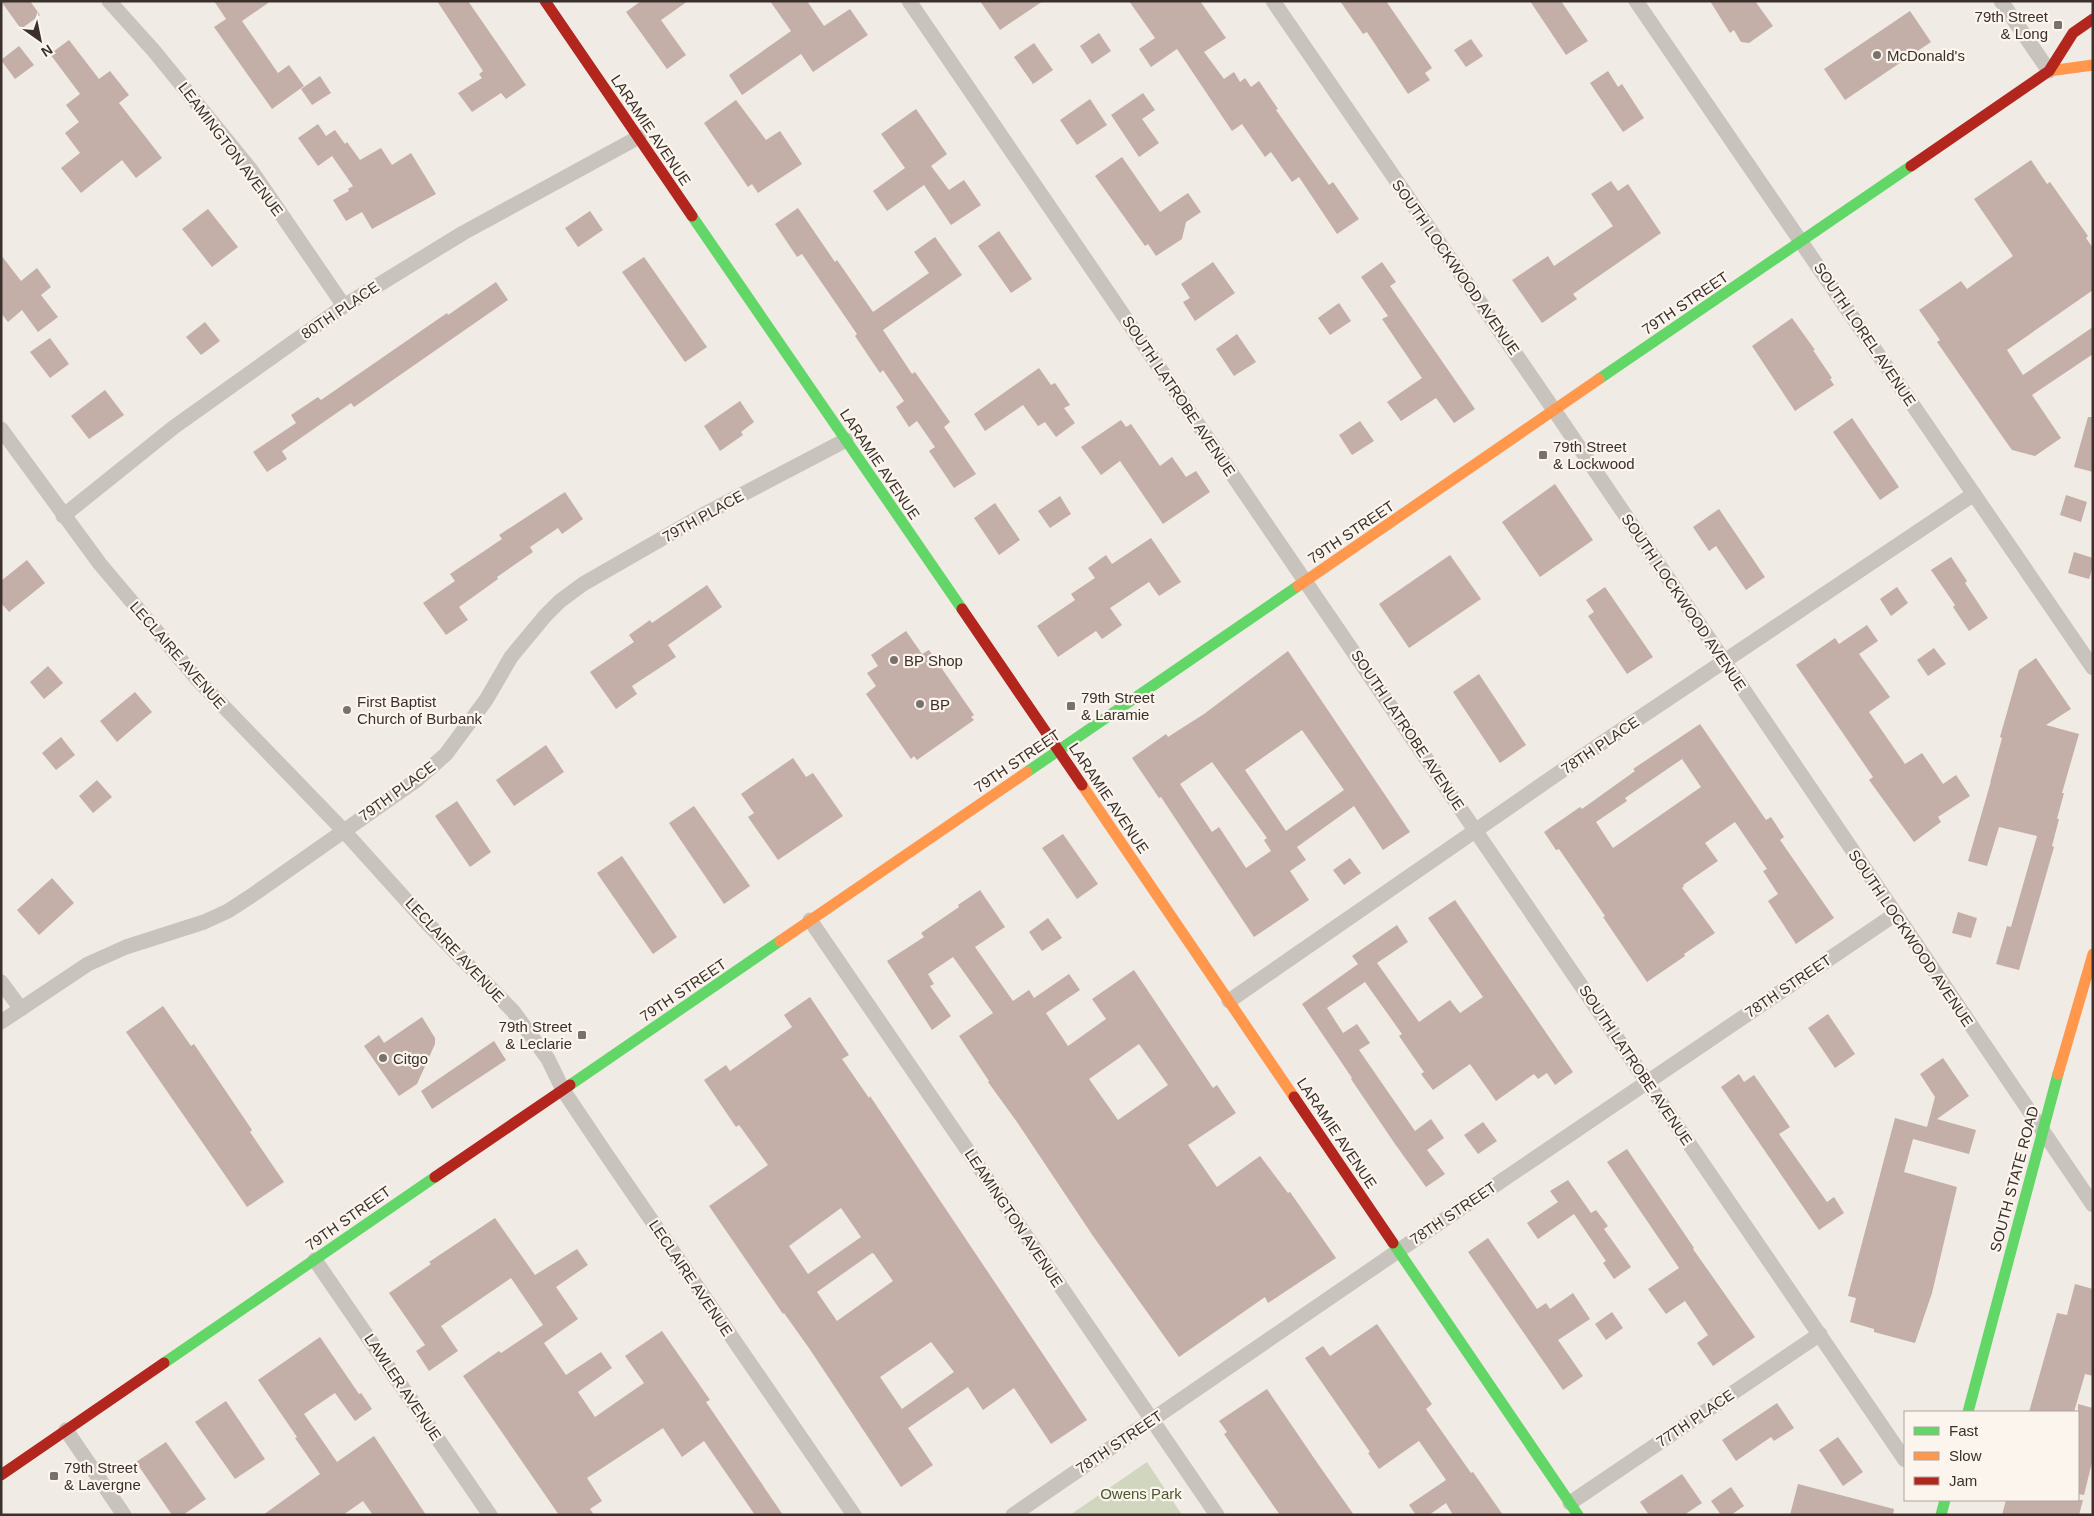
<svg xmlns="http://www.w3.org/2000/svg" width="2094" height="1516" font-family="Arial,sans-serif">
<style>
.green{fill:#d1d6bf}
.building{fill:#c3afa7;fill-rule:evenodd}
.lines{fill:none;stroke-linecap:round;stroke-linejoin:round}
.street{stroke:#c9c3be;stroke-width:15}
.fast{stroke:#63d668;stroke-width:11}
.slow{stroke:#ff974d;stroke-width:11}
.jam{stroke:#b3261e;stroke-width:11}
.poi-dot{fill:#7a716c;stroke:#fbf5ee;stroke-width:2}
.labels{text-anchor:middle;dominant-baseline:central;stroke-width:4.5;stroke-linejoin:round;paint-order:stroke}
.poi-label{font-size:15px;fill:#3b302b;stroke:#fbf5ee;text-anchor:start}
.street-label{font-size:15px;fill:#3b302b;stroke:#fbf5ee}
.park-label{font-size:15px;fill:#4a5a2e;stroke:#fbf5ee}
</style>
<rect width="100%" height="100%" fill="#f0ebe5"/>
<polygon class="green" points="1147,1462 1182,1515 1070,1515"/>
<g class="building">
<polygon points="1,1 30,1 40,15 21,29"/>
<polygon points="214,1 271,1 242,21 278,73 289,65 304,86 272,109 214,27 226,19"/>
<polygon points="437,1 468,1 526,85 506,99 501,93 472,112 458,93 482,78 479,74 483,71"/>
<polygon points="641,1 688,1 661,20 686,55 667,69 626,12"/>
<polygon points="770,1 807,1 824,26 850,9 868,35 813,72 801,54 742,95 729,75 791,31"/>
<polygon points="980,1 1043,1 1000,30"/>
<polygon points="1129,1 1200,1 1226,38 1204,52 1224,79 1234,72 1240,82 1245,78 1251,87 1259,81 1278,109 1276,110 1329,185 1333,182 1359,219 1337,234 1299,177 1292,182 1271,152 1265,157 1242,124 1232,131 1177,49 1151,67 1139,49 1155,38"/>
<polygon points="1340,1 1386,1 1432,68 1425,73 1430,80 1408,94 1367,32 1363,34"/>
<polygon points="1530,1 1561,1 1588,41 1566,55"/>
<polygon points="1710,1 1755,1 1773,26 1749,43 1741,42 1734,30 1730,33"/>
<polygon points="1910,11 1931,42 1845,100 1824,69"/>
<polygon points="1099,33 1111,51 1092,64 1080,46"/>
<polygon points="1471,39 1483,56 1466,67 1454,50"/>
<polygon points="69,40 99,79 110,71 129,95 119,103 162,158 136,178 122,160 81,193 61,168 80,153 65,133 79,122 66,105 80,94 50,54"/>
<polygon points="1034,43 1053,70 1033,84 1014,57"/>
<polygon points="19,46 34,65 15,79 1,60"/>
<polygon points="1608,71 1618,87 1622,84 1644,118 1623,132 1590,83"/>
<polygon points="320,76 331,93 312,105 301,89"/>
<polygon points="1143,93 1155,110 1142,119 1159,143 1139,157 1111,115"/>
<polygon points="1090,99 1107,125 1077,145 1060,120"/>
<polygon points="736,100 766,140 780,131 802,164 758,193 752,184 748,187 704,123"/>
<polygon points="916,109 947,154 931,166 949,190 964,180 981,205 951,225 924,185 887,211 873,191 905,168 881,134"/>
<polygon points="318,124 326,136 335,130 345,144 347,142 360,160 381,148 392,165 411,153 436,194 372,229 362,212 346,221 333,200 349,191 348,189 353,186 332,156 318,166 298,138"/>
<polygon points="1122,157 1160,212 1188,193 1201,212 1186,222 1182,239 1156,256 1148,244 1145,246 1095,176"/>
<polygon points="2031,160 2047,184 2050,182 2088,236 2086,238 2093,248 2093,290 2007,350 2023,375 2093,327 2093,354 2032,395 2061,438 2035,456 2012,450 2002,436 1937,342 1940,340 1919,310 1961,281 1967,289 2013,256 1974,199"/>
<polygon points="1611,181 1618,191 1628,184 1661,233 1573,294 1577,299 1542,323 1512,280 1548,256 1554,266 1613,226 1591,194"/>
<polygon points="798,208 835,262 837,260 873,312 929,273 914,252 935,237 962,275 883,330 912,374 915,372 950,422 944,427 976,474 954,488 929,451 935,447 917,421 909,427 896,407 904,401 883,370 880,373 855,336 857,334 802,254 797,257 775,224"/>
<polygon points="208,209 238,247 212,267 182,229"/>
<polygon points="590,211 603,230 578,247 565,228"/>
<polygon points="999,231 1032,279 1011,293 978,246"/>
<polygon points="1,255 21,281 37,268 51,287 41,295 58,317 38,332 22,310 8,322 1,313"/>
<polygon points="644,257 707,347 685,362 622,272"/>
<polygon points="1213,262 1235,293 1195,321 1183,302 1190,298 1181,284"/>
<polygon points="1382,262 1396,282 1390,286 1475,409 1454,423 1436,398 1401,421 1387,402 1422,378 1382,319 1388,316 1361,277"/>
<polygon points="496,282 508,300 354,407 351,403 282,451 287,459 267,472 253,452 296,423 291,415 318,397 321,400 447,313 448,315"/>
<polygon points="1339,303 1351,321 1330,335 1318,318"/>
<polygon points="1792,318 1815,350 1813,350 1832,378 1830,379 1834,385 1795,411 1752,346"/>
<polygon points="205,322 220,341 201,355 186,337"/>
<polygon points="1237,334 1256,362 1234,376 1216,349"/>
<polygon points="50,338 69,364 50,378 30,352"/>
<polygon points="1039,368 1051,385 1055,383 1070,405 1064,408 1075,423 1056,437 1045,422 1038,426 1023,405 985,431 974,414"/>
<polygon points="105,390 124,415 89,439 71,416"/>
<polygon points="740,401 754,422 741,432 743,435 720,451 704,426"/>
<polygon points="2088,417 2093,417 2093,472 2074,467"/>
<polygon points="1852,418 1899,487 1880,500 1833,432"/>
<polygon points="1121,420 1126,427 1131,424 1160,466 1172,457 1186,477 1196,471 1210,492 1163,524 1120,461 1101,475 1081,447"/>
<polygon points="1360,421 1374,441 1352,455 1339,435"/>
<polygon points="1555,484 1593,540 1540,577 1502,522"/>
<polygon points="565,492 583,519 562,534 558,528 530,547 533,552 497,577 498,579 459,607 468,620 446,635 423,603 455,581 450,574 502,539 499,535"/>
<polygon points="2066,495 2087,502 2081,522 2060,515"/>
<polygon points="1060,496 1071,514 1050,528 1038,511"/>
<polygon points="995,503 1020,540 999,555 974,518"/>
<polygon points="1719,509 1765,577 1746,590 1716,546 1709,551 1693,527"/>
<polygon points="1151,538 1181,582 1159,596 1149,582 1110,608 1122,625 1102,639 1096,631 1058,657 1037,626 1075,600 1071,594 1095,578 1088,568 1106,555 1112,564"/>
<polygon points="2074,552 2093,558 2093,566 2089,579 2068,573"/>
<polygon points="1450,555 1481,599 1409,648 1379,604"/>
<polygon points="1951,557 1967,581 1965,583 1988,618 1969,631 1953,607 1955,605 1931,570"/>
<polygon points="27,560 45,583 9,612 1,603 1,581"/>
<polygon points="707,585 722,607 668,645 676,657 632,686 637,694 616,709 590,672 634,642 629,635 650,620 652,623"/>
<polygon points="1605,587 1653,657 1627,674 1588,616 1594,612 1586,600"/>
<polygon points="1897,587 1908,603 1891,616 1880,599"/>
<polygon points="1867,625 1878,641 1859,654 1890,697 1869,712 1905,764 1922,753 1943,784 1956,775 1970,796 1938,817 1941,822 1914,842 1869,780 1873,777 1796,665 1835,638 1839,644"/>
<polygon points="906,631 922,654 929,650 974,715 971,717 974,720 917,760 914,756 911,759 866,694 876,686 867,673 878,666 871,655"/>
<polygon points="1934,648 1946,664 1928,676 1917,660"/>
<path d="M1288,651L1410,832L1383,850L1354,806L1297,847L1306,860L1290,871L1309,900L1254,937L1161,797L1159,798L1132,758L1166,734L1168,737L1204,714ZM1302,730L1344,790L1286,831L1245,770ZM1212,762L1267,838L1264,840L1271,851L1246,868L1219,827L1212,832L1180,784Z"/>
<polygon points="2036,658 2071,709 2046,725 2079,734 2062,793 2064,793 2057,819 2059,819 2052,846 2054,847 2019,970 1996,964 2007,926 2011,927 2037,836 1999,827 1987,866 1968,861 1991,781 1990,783 2002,738 2000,737 2019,670"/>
<polygon points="48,666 63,683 44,699 30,682"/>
<polygon points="1479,674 1526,745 1500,763 1453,692"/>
<polygon points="135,692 152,712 117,742 100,721"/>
<path d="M1700,724L1766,820L1771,817L1784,837L1780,840L1834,918L1796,944L1768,901L1778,894L1763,871L1767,869L1735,822L1705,843L1718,861L1683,885L1684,886L1682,888L1715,933L1684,954L1685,956L1647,982L1603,917L1605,916L1588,891L1559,849L1556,850L1544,832L1580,807L1582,809L1635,771L1633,769ZM1682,759L1701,787L1613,848L1596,822L1627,801L1625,798Z"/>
<polygon points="61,737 75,755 56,770 42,753"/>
<polygon points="546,745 564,772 514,806 496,780"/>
<polygon points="793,758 806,777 813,773 843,816 778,860 748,817 754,813 741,794"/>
<polygon points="97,780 112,797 93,813 79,796"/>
<polygon points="457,801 491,852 470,867 435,816"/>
<polygon points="694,806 750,886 724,904 669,823"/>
<polygon points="1063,834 1098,884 1077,899 1042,848"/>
<polygon points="622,856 677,937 653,954 597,873"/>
<polygon points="1350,858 1361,873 1344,885 1333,870"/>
<polygon points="52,878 74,903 39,935 17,910"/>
<path d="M980,890L1005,927L975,947L1013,1001L1029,990L1034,998L1069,974L1080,990L1046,1013L1068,1046L1106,1019L1092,999L1134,970L1213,1088L1217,1085L1236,1113L1188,1145L1217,1187L1260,1156L1288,1193L1290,1192L1336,1258L1268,1303L1265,1297L1179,1357L1093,1236L1017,1122L988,1082L989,1081L959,1036L993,1013L953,957L928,974L934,984L930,986L951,1016L932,1030L887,961L924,937L921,933L959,907L958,905ZM1139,1044L1168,1085L1118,1120L1089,1079Z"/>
<polygon points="1455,900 1573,1072 1555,1085 1547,1073 1538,1079 1534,1074 1496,1101 1470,1064 1433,1090 1421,1074 1424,1072 1399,1036 1402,1034 1365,982 1327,1008 1343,1033 1357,1024 1370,1043 1359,1050 1415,1131 1431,1119 1444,1138 1427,1150 1445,1174 1426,1187 1395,1144 1351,1079 1352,1078 1302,1004 1358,964 1352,956 1397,925 1408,942 1377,963 1419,1022 1450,1000 1460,1013 1483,997 1428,918"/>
<polygon points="1958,912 1977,918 1971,938 1952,933"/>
<polygon points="1048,918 1062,938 1042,951 1029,932"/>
<path d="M810,997L849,1055L842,1059L869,1098L870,1096L1087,1420L1051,1444L1014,1388L983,1410L968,1387L908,1428L933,1465L901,1487L811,1351L784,1313L783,1314L709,1206L768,1165L739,1125L736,1127L704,1080L726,1065L730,1071L792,1027L784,1015ZM841,1208L861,1237L808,1274L789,1246ZM872,1253L874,1254L893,1281L837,1321L817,1292ZM931,1342L954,1372L902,1409L880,1377Z"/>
<polygon points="163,1006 191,1046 194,1044 252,1130 250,1132 284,1182 247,1207 126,1032"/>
<polygon points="1828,1014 1855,1054 1835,1068 1808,1028"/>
<polygon points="422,1017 435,1038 435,1044 417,1084 399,1096 364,1046 379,1035 384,1043"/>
<polygon points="494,1041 506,1060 432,1109 421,1091"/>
<polygon points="1943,1058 1969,1096 1937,1119 1976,1130 1969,1154 1913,1139 1904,1172 1957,1187 1932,1293 1915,1343 1874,1332 1874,1329 1850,1322 1856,1298 1848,1296 1895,1118 1927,1127 1935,1097 1920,1074"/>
<polygon points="1739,1074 1744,1082 1754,1075 1790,1127 1779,1134 1827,1202 1834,1197 1844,1213 1819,1230 1721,1087"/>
<polygon points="1483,1122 1497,1141 1478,1154 1464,1135"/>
<polygon points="1627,1149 1694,1248 1693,1249 1755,1337 1713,1366 1697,1343 1708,1335 1685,1301 1666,1314 1648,1289 1679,1268 1607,1162"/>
<polygon points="1568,1180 1591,1213 1596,1210 1608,1226 1604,1229 1631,1267 1614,1279 1603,1263 1606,1261 1574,1214 1538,1239 1527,1223 1558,1202 1550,1191"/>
<polygon points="495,1218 535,1275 577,1249 588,1265 556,1287 578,1319 544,1343 566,1375 601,1352 612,1368 578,1392 595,1417 644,1383 625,1356 662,1331 710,1400 706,1402 783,1515 755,1515 704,1441 682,1457 663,1428 587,1478 602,1501 590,1509 594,1515 559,1515 463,1376 499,1351 501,1353 543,1325 511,1278 441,1326 458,1351 429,1371 416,1351 425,1345 389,1293 431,1264 429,1262"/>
<polygon points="1488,1238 1537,1309 1546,1303 1550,1309 1573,1293 1590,1319 1558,1340 1583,1376 1563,1390 1468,1252"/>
<polygon points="2075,1284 2093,1289 2093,1376 2085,1374 2074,1412 2029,1412 2057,1313 2067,1315"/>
<polygon points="1612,1312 1623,1328 1606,1340 1595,1324"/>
<polygon points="1377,1324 1432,1404 1426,1409 1471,1473 1473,1472 1503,1515 1453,1515 1446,1503 1429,1515 1416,1515 1409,1505 1446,1480 1419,1441 1379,1469 1368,1453 1370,1452 1305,1358 1323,1346 1330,1356"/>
<polygon points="320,1337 359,1394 361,1393 372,1409 355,1421 335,1393 304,1414 337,1462 374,1436 426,1515 373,1515 363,1501 343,1515 263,1515 320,1474 295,1438 297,1437 258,1380"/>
<polygon points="1267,1389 1318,1464 1354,1515 1280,1515 1264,1492 1224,1434 1227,1432 1219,1421"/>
<polygon points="226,1401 265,1459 235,1479 195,1422"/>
<polygon points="1777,1403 1794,1428 1774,1441 1771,1437 1736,1461 1722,1440"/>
<polygon points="2078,1404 2093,1408 2093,1458 2084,1495 2078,1494"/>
<polygon points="1838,1437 1863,1472 1843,1486 1819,1450"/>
<polygon points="166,1442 206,1499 183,1515 172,1515 136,1462"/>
<polygon points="1682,1474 1702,1503 1684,1515 1649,1515 1640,1502"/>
<polygon points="1798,1484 1894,1509 1893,1515 1790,1515"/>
<polygon points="1731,1487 1744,1506 1731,1515 1721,1515 1711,1501"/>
<polygon points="2006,1500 2083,1500 2079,1515 2002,1515"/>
</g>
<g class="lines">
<g class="street">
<polyline points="109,1 154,51 251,170 344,306"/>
<polyline points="909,1 1905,1460"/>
<polyline points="1273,1 1554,410 2093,1205"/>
<polyline points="1636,1 2093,668"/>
<polyline points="2001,1 2049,71"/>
<polyline points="1,429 100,564 197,679 343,830 425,921 513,1011 548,1059 563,1090 606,1154 854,1515"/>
<polyline points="63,516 174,427 344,306 463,233 639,137"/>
<polyline points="810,920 1217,1515"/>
<polyline points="1,982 21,1009"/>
<polyline points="1229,1001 1599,745 1974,494"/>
<polyline points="1,1022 88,964 126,947 204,922 228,911 254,894 418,779 446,754 486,700 511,657 545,616 560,601 583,584 703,515 846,440"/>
<polyline points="315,1260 490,1515"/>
<polyline points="66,1430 124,1515"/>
<polyline points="1570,1503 1820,1334"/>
<polyline points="1013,1515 1398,1251 1894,915"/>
</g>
<g class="fast">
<polyline points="692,216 962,609"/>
<polyline points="1599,379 1911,166"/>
<polyline points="1027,772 1298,586"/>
<polyline points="570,1085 780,941"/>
<polyline points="1393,1243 1578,1515"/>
<polyline points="164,1363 435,1177"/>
<polyline points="1968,1412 2058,1074"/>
<polyline points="1941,1515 1945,1500"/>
</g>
<g class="slow">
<polyline points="2049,71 2093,65"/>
<polyline points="1298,586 1599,379"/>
<polyline points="1082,785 1294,1097"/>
<polyline points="780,941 1027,772"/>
<polyline points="2058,1074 2093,954"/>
</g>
<g class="jam">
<polyline points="545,1 692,216"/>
<polyline points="1911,166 2049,71 2073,33 2093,19"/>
<polyline points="962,609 1082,785"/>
<polyline points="1294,1097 1393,1243"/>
<polyline points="435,1177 570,1085"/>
<polyline points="1,1475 164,1363"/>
</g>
</g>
<g class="poi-dot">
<rect x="2053" y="20" width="10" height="10" rx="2.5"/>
<circle cx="1877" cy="55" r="5"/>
<rect x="1538" y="450" width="10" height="10" rx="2.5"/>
<circle cx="894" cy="660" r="5"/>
<circle cx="920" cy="704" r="5"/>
<rect x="1066" y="701" width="10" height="10" rx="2.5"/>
<circle cx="347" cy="710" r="5"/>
<rect x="577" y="1030" width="10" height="10" rx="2.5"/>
<circle cx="383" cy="1058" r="5"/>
<rect x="49" y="1471" width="10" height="10" rx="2.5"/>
</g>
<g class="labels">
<g class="poi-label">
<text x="2048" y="16" text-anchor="end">79th Street<tspan x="2048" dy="17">&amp; Long</tspan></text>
<text x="1887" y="55">McDonald's</text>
<text x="1553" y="446">79th Street<tspan x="1553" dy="17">&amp; Lockwood</tspan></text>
<text x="904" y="660">BP Shop</text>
<text x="1081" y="697">79th Street<tspan x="1081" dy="17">&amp; Laramie</tspan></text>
<text x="357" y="701">First Baptist<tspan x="357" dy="17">Church of Burbank</tspan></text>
<text x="930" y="704">BP</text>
<text x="572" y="1026" text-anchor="end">79th Street<tspan x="572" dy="17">&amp; Leclarie</tspan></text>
<text x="393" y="1058">Citgo</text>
<text x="64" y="1467">79th Street<tspan x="64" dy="17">&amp; Lavergne</tspan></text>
</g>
<g class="street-label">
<text transform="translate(651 130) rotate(56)">LARAMIE AVENUE</text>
<text transform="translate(231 149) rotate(53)">LEAMINGTON AVENUE</text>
<text transform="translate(1456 267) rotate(55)">SOUTH LOCKWOOD AVENUE</text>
<text transform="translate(1685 303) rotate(-34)">79TH STREET</text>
<text transform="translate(340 310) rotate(-34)">80TH PLACE</text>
<text transform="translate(1865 334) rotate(56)">SOUTH LOREL AVENUE</text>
<text transform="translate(1179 396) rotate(56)">SOUTH LATROBE AVENUE</text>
<text transform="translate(880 464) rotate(56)">LARAMIE AVENUE</text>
<text transform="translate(703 516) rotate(-29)">79TH PLACE</text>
<text transform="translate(1351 532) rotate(-34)">79TH STREET</text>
<text transform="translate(1684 602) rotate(56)">SOUTH LOCKWOOD AVENUE</text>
<text transform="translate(178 655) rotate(49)">LECLAIRE AVENUE</text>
<text transform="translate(1408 730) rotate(56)">SOUTH LATROBE AVENUE</text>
<text transform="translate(1600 745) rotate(-34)">78TH PLACE</text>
<text transform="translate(1017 761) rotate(-34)">79TH STREET</text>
<text transform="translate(397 791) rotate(-36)">79TH PLACE</text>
<text transform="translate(1109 798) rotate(56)">LARAMIE AVENUE</text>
<text transform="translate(1911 938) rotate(56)">SOUTH LOCKWOOD AVENUE</text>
<text transform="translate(455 950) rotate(47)">LECLAIRE AVENUE</text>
<text transform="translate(1788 986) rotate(-34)">78TH STREET</text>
<text transform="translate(683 990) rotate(-34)">79TH STREET</text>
<text transform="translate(1636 1065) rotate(56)">SOUTH LATROBE AVENUE</text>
<text transform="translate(1337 1133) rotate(56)">LARAMIE AVENUE</text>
<text transform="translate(2014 1179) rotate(-75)">SOUTH STATE ROAD</text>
<text transform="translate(1453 1213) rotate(-34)">78TH STREET</text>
<text transform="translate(348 1218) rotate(-35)">79TH STREET</text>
<text transform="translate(1014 1218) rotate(56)">LEAMINGTON AVENUE</text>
<text transform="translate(691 1278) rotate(56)">LECLAIRE AVENUE</text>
<text transform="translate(403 1387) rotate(56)">LAWLER AVENUE</text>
<text transform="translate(1695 1418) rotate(-34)">77TH PLACE</text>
<text transform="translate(1119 1442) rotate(-34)">78TH STREET</text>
</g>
<g class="park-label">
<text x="1141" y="1493">Owens Park</text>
</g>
</g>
<rect width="2094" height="1516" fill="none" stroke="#3b302b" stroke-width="5"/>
<rect x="1904" y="1411" width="175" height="90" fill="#fbf5ee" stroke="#aea6a0"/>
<rect x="1914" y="1427" width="25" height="8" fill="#63d668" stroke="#aea6a0"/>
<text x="1949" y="1436" font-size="15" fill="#3b302b">Fast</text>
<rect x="1914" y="1452" width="25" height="8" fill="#ff974d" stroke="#aea6a0"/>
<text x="1949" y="1461" font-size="15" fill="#3b302b">Slow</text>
<rect x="1914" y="1477" width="25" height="8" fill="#b3261e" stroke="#aea6a0"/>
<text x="1949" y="1486" font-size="15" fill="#3b302b">Jam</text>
<g transform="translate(40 40) rotate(147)" stroke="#fbf5ee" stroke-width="4" paint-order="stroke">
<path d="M0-4L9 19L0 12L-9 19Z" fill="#3b302b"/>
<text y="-8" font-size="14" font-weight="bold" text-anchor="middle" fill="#3b302b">N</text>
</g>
</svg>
